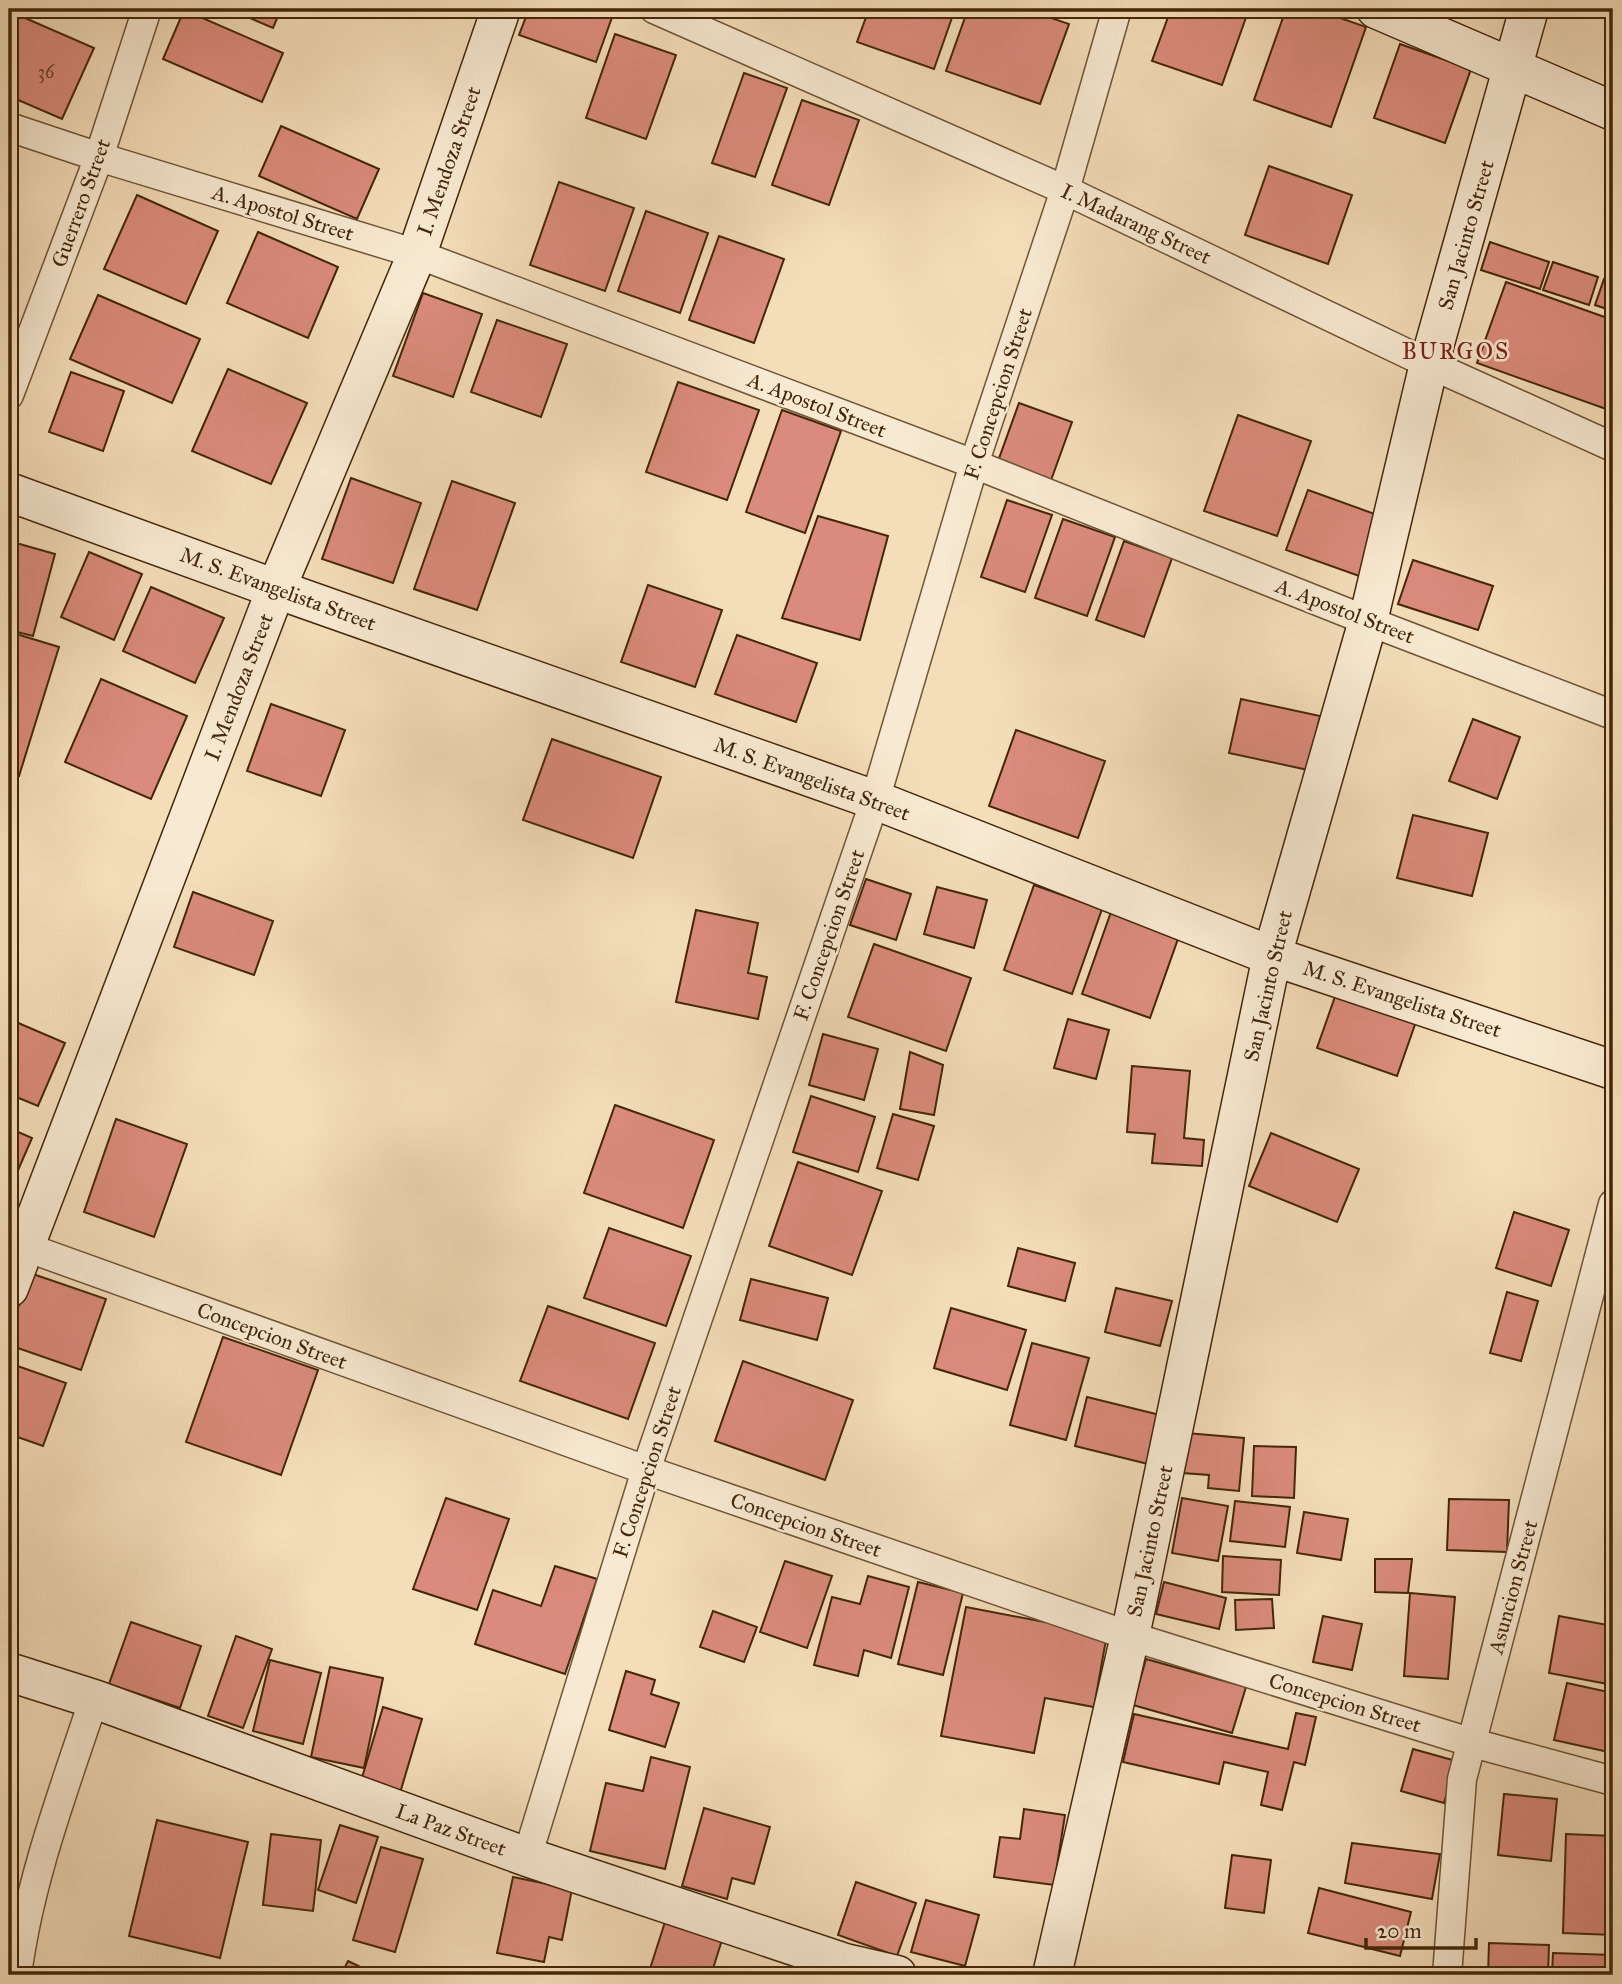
<svg xmlns="http://www.w3.org/2000/svg" width="1622" height="1984" font-family="'IM FELL Great Primer',serif">
<style>
.building{fill:#db8b7d;stroke:#432709;stroke-width:2}
.lines{fill:none;stroke-linecap:round;stroke-linejoin:round}
.street-casing{stroke:#6f5535;stroke-width:31}
.secondary-casing{stroke:#432709;stroke-width:41}
.street{stroke:#f8ead2;stroke-width:28}
.secondary{stroke:#f8ead2;stroke-width:38}
.labels{text-anchor:middle;dominant-baseline:central;stroke-width:5;stroke-linejoin:round;paint-order:stroke}
.number-label{font-size:18px;fill:#694026}
.street-label{font-size:21px;fill:#432709;stroke:#f8ead2}
.neighbourhood-label{font-size:23px;letter-spacing:2px;fill:#7a1f14;stroke:#f8ead2}
</style>
<rect width="100%" height="100%" fill="#f4deba"/>
<filter id="stains"><feTurbulence type="fractalNoise" baseFrequency=".00286" numOctaves="4"/><feColorMatrix values="0 0 0 0 .2 0 0 0 0 .09 0 0 0 0 .02 0 0 0 .5 -.17"/></filter>
<radialGradient id="worn" r=".72"><stop offset=".6" stop-color="#630" stop-opacity="0"/><stop offset="1" stop-color="#630" stop-opacity=".3"/></radialGradient>
<g class="building">
<polygon points="229,9 281,9 273,28"/>
<polygon points="529,9 615,9 596,62 519,35"/>
<polygon points="869,9 955,9 934,69 857,42"/>
<polygon points="968,9 1025,9 1069,24 1040,104 946,71"/>
<polygon points="1171,9 1249,9 1222,85 1152,61"/>
<polygon points="1286,9 1315,9 1366,27 1331,127 1254,100"/>
<polygon points="184,10 283,53 262,102 163,59"/>
<polygon points="9,11 94,48 62,119 9,96"/>
<polygon points="615,34 676,55 646,139 586,118"/>
<polygon points="1400,44 1471,69 1445,143 1374,118"/>
<polygon points="744,73 787,88 755,177 712,163"/>
<polygon points="802,100 859,120 829,205 772,185"/>
<polygon points="281,126 379,169 357,219 259,176"/>
<polygon points="1269,166 1352,195 1328,264 1245,235"/>
<polygon points="559,182 634,208 605,291 530,265"/>
<polygon points="137,195 218,231 186,304 104,269"/>
<polygon points="646,211 708,233 680,313 618,291"/>
<polygon points="258,232 338,267 308,338 227,303"/>
<polygon points="719,236 784,259 754,343 689,320"/>
<polygon points="1490,242 1549,262 1540,289 1481,270"/>
<polygon points="1553,262 1598,277 1589,305 1543,290"/>
<polygon points="1604,279 1613,281 1613,311 1595,305"/>
<polygon points="1506,282 1613,320 1613,388 1606,409 1477,363"/>
<polygon points="423,293 482,314 453,397 393,376"/>
<polygon points="98,295 200,339 172,403 70,359"/>
<polygon points="497,320 567,344 541,417 471,392"/>
<polygon points="228,369 307,403 271,484 192,451"/>
<polygon points="71,372 124,391 103,451 49,432"/>
<polygon points="678,382 759,410 727,500 646,472"/>
<polygon points="1019,403 1072,422 1050,483 997,464"/>
<polygon points="782,410 841,431 805,533 746,512"/>
<polygon points="1238,415 1311,441 1277,536 1204,511"/>
<polygon points="351,478 421,503 393,583 322,559"/>
<polygon points="452,481 515,503 477,610 414,589"/>
<polygon points="1308,490 1383,517 1362,577 1286,550"/>
<polygon points="1007,500 1052,515 1025,592 981,577"/>
<polygon points="818,516 888,536 860,640 782,618"/>
<polygon points="1063,519 1115,537 1087,616 1035,598"/>
<polygon points="9,541 55,554 33,636 9,630"/>
<polygon points="1124,541 1172,558 1144,637 1096,620"/>
<polygon points="89,552 142,574 114,640 61,617"/>
<polygon points="1413,560 1493,586 1478,630 1398,604"/>
<polygon points="648,585 722,610 695,687 621,662"/>
<polygon points="151,587 224,618 195,683 123,651"/>
<polygon points="13,633 59,647 19,776 9,773 9,646"/>
<polygon points="737,635 817,663 796,722 715,694"/>
<polygon points="101,679 187,716 151,799 65,762"/>
<polygon points="1241,699 1320,716 1308,770 1229,753"/>
<polygon points="271,704 345,730 321,796 247,771"/>
<polygon points="1473,719 1520,737 1497,799 1449,781"/>
<polygon points="1016,730 1105,761 1078,838 989,806"/>
<polygon points="552,739 661,777 633,858 523,820"/>
<polygon points="1413,815 1488,833 1472,896 1397,878"/>
<polygon points="866,879 911,894 896,940 850,925"/>
<polygon points="1034,885 1102,909 1072,994 1004,970"/>
<polygon points="937,887 987,900 974,948 924,934"/>
<polygon points="193,892 273,921 254,975 174,947"/>
<polygon points="696,910 758,923 748,973 767,977 758,1019 676,1002"/>
<polygon points="1111,912 1179,936 1150,1018 1082,994"/>
<polygon points="874,944 971,978 946,1051 848,1017"/>
<polygon points="1338,988 1418,1016 1397,1076 1317,1048"/>
<polygon points="9,1019 65,1043 38,1106 9,1094"/>
<polygon points="1068,1019 1109,1030 1096,1079 1054,1068"/>
<polygon points="823,1034 878,1049 864,1100 809,1085"/>
<polygon points="910,1052 943,1065 934,1115 900,1109"/>
<polygon points="1132,1066 1190,1071 1184,1138 1204,1140 1202,1166 1152,1163 1155,1134 1127,1132"/>
<polygon points="811,1096 875,1117 858,1172 793,1152"/>
<polygon points="615,1105 714,1140 683,1228 584,1193"/>
<polygon points="893,1114 934,1126 918,1180 877,1168"/>
<polygon points="116,1119 187,1144 154,1237 84,1212"/>
<polygon points="9,1128 32,1138 9,1191"/>
<polygon points="1271,1133 1359,1169 1337,1222 1249,1186"/>
<polygon points="798,1162 882,1191 852,1275 769,1246"/>
<polygon points="1514,1212 1569,1230 1551,1286 1496,1268"/>
<polygon points="609,1228 691,1256 666,1326 584,1298"/>
<polygon points="1018,1248 1075,1263 1065,1301 1008,1286"/>
<polygon points="30,1273 106,1299 81,1370 9,1345 9,1334"/>
<polygon points="751,1279 828,1298 817,1340 740,1320"/>
<polygon points="1116,1288 1172,1301 1160,1346 1105,1332"/>
<polygon points="1507,1292 1538,1301 1521,1361 1490,1353"/>
<polygon points="548,1306 655,1343 628,1419 520,1381"/>
<polygon points="951,1308 1026,1330 1007,1390 934,1368"/>
<polygon points="223,1337 318,1370 281,1475 186,1442"/>
<polygon points="1032,1343 1089,1358 1066,1440 1010,1425"/>
<polygon points="743,1361 853,1400 825,1480 715,1441"/>
<polygon points="9,1363 66,1383 43,1446 9,1434"/>
<polygon points="1087,1397 1160,1415 1148,1464 1075,1446"/>
<polygon points="1186,1433 1244,1438 1239,1491 1208,1488 1209,1475 1182,1473"/>
<polygon points="1254,1446 1296,1447 1294,1498 1252,1496"/>
<polygon points="446,1498 509,1519 477,1610 413,1589"/>
<polygon points="1182,1498 1228,1506 1218,1561 1172,1553"/>
<polygon points="1449,1499 1509,1500 1507,1552 1447,1550"/>
<polygon points="1235,1501 1290,1507 1285,1547 1230,1541"/>
<polygon points="1304,1512 1348,1519 1341,1560 1297,1553"/>
<polygon points="1223,1556 1281,1560 1279,1595 1222,1592"/>
<polygon points="1375,1559 1412,1559 1408,1593 1375,1592"/>
<polygon points="785,1561 832,1576 807,1648 760,1632"/>
<polygon points="555,1566 597,1579 565,1674 475,1644 493,1590 541,1606"/>
<polygon points="868,1576 909,1587 891,1658 864,1650 858,1676 814,1665 832,1597 860,1604"/>
<polygon points="918,1582 963,1593 943,1675 898,1664"/>
<polygon points="1164,1582 1226,1598 1219,1629 1156,1614"/>
<polygon points="1410,1593 1455,1597 1448,1679 1404,1676"/>
<polygon points="1272,1599 1274,1628 1236,1630 1235,1600"/>
<polygon points="966,1607 1107,1634 1094,1707 1045,1698 1034,1753 941,1736"/>
<polygon points="713,1611 757,1627 744,1662 700,1647"/>
<polygon points="1323,1616 1362,1624 1352,1670 1313,1662"/>
<polygon points="1559,1616 1613,1626 1613,1685 1549,1673"/>
<polygon points="131,1622 201,1646 180,1708 109,1684"/>
<polygon points="236,1636 272,1649 243,1728 208,1716"/>
<polygon points="1146,1659 1246,1687 1232,1733 1133,1705"/>
<polygon points="270,1660 321,1673 303,1744 253,1731"/>
<polygon points="330,1667 383,1678 364,1768 311,1757"/>
<polygon points="626,1671 655,1680 651,1694 679,1703 665,1747 609,1730"/>
<polygon points="1567,1683 1613,1693 1613,1753 1554,1740"/>
<polygon points="383,1707 422,1719 400,1793 361,1781"/>
<polygon points="1296,1713 1316,1717 1305,1765 1294,1762 1282,1810 1261,1805 1268,1772 1224,1762 1219,1784 1123,1762 1134,1714 1288,1749"/>
<polygon points="1413,1749 1456,1761 1444,1803 1401,1791"/>
<polygon points="651,1757 690,1767 665,1869 590,1851 606,1783 643,1791"/>
<polygon points="1504,1794 1557,1799 1551,1861 1498,1855"/>
<polygon points="704,1808 770,1827 754,1884 732,1878 727,1899 682,1886"/>
<polygon points="1024,1809 1065,1815 1054,1885 994,1877 1000,1837 1020,1839"/>
<polygon points="157,1820 248,1842 220,1958 129,1936"/>
<polygon points="340,1825 378,1837 356,1903 318,1890"/>
<polygon points="271,1834 321,1840 313,1911 263,1905"/>
<polygon points="1566,1834 1613,1836 1613,1935 1563,1933"/>
<polygon points="1352,1843 1440,1854 1432,1899 1345,1883"/>
<polygon points="381,1847 423,1859 395,1952 353,1940"/>
<polygon points="1232,1855 1271,1860 1264,1913 1225,1908"/>
<polygon points="513,1877 572,1889 562,1940 549,1937 544,1962 497,1953"/>
<polygon points="856,1882 916,1903 897,1956 838,1935"/>
<polygon points="1319,1888 1411,1912 1400,1956 1308,1933"/>
<polygon points="926,1900 979,1915 965,1966 911,1952"/>
<polygon points="665,1922 722,1940 711,1975 648,1975"/>
<polygon points="1489,1943 1549,1945 1548,1975 1488,1975"/>
<polygon points="1553,1953 1613,1955 1613,1975 1552,1975"/>
<polygon points="348,1961 377,1975 341,1975"/>
</g>
<g class="lines">
<g class="street-casing">
<g id="street">
<polyline points="654,9 1065,190 1429,364 1613,447"/>
<polyline points="9,127 99,157 417,254 974,464 1368,621 1613,715"/>
<polyline points="9,395 99,157 147,9"/>
<polyline points="9,1241 646,1470 1130,1636 1473,1743 1613,1781"/>
<polyline points="527,1857 646,1470 875,800 974,464 1065,190 1117,9"/>
<path d="M17,1975C29,1881 64,1789 94,1699"/>
<polyline points="1447,1975 1462,1779 1613,1204"/>
</g>
</g>
<g class="secondary-casing">
<g id="secondary">
<polyline points="1376,9 1613,111"/>
<polyline points="9,492 276,589 875,800 1272,956 1613,1070"/>
<polyline points="9,1288 276,589 417,254 501,9"/>
<polyline points="9,1672 94,1699 527,1857 845,1963 897,1975"/>
<polyline points="1052,1975 1130,1636 1272,956 1368,621 1429,364 1529,9"/>
</g>
</g>
<use href="#street" class="street"/>
<use href="#secondary" class="secondary"/>
</g>
<g class="labels">
<g class="number-label">
<text x="46" y="72">36</text>
</g>
<g class="street-label">
<text transform="translate(449 161) rotate(-71)">I. Mendoza Street</text>
<text transform="translate(81 203) rotate(-70)">Guerrero Street</text>
<text transform="translate(283 213) rotate(17)">A. Apostol Street</text>
<text transform="translate(1136 224) rotate(25)">I. Madarang Street</text>
<text transform="translate(1466 235) rotate(-74)">San Jacinto Street</text>
<text transform="translate(998 394) rotate(-72)">F. Concepcion Street</text>
<text transform="translate(817 405) rotate(21)">A. Apostol Street</text>
<text transform="translate(278 589) rotate(20)">M. S. Evangelista Street</text>
<text transform="translate(1345 611) rotate(21)">A. Apostol Street</text>
<text transform="translate(239 687) rotate(-69)">I. Mendoza Street</text>
<text transform="translate(812 779) rotate(20)">M. S. Evangelista Street</text>
<text transform="translate(829 935) rotate(-71)">F. Concepcion Street</text>
<text transform="translate(1268 986) rotate(-77)">San Jacinto Street</text>
<text transform="translate(1402 999) rotate(18)">M. S. Evangelista Street</text>
<text transform="translate(272 1336) rotate(20)">Concepcion Street</text>
<text transform="translate(647 1472) rotate(-72)">F. Concepcion Street</text>
<text transform="translate(806 1525) rotate(19)">Concepcion Street</text>
<text transform="translate(1150 1541) rotate(-78)">San Jacinto Street</text>
<text transform="translate(1513 1587) rotate(-75)">Asuncion Street</text>
<text transform="translate(1345 1703) rotate(17)">Concepcion Street</text>
<text transform="translate(451 1830) rotate(20)">La Paz Street</text>
</g>
<g class="neighbourhood-label">
<text x="1456" y="351">BURGOS</text>
</g>
</g>
<rect width="1622" height="1984" fill="none" stroke="#f4deba" stroke-width="35"/>
<rect x="10" y="10" width="1601" height="1963" fill="none" stroke="#432709" stroke-width="3.5"/>
<rect x="18" y="18" width="1587" height="1949" fill="none" stroke="#432709" stroke-width="2"/>
<path d="M1366 1938v10h110v-10" fill="none" stroke="#432709" stroke-width="3.5"/>
<text x="1377" y="1938" font-size="21" fill="#432709" stroke="#f8ead2" stroke-width="5" paint-order="stroke">20 m</text>
<rect width="100%" height="100%" filter="url(#stains)"/>
<rect width="100%" height="100%" fill="url(#worn)"/>
</svg>
